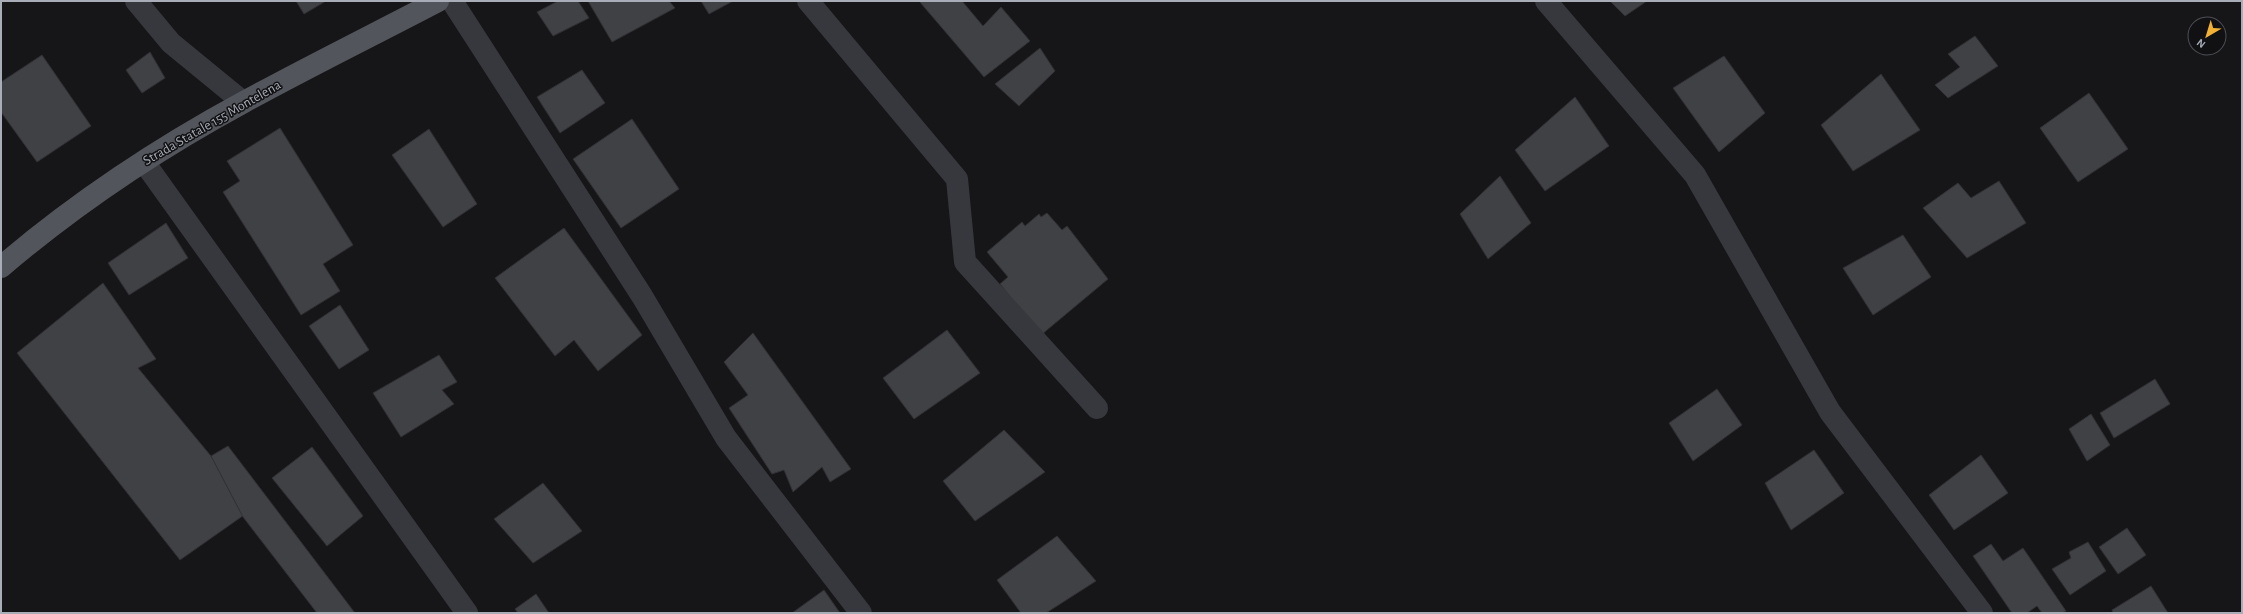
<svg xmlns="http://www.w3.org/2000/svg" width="2243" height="614" font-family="'Alegreya Sans',sans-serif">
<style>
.building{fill:#404145;stroke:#303034}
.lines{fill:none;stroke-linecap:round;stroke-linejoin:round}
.minor{stroke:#37383d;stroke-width:22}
.major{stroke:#53555c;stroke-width:22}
.labels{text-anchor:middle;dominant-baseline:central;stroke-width:3;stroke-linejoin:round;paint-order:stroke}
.street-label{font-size:14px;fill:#a8adb8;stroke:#111113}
</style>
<rect width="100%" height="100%" fill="#161618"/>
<g class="building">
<polygon points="296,1 326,1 304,14"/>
<polygon points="558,1 578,1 589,18 553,36 537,12"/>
<polygon points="588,1 669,1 675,8 612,42"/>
<polygon points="701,1 733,1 709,14"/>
<polygon points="919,1 962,1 983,26 1001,7 1030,41 984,77"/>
<polygon points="1610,1 1647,1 1625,16"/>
<polygon points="1975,36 1998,66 1948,98 1935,85 1960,67 1948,54"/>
<polygon points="1040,48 1055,71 1019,106 995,84"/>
<polygon points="150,52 165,78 142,93 126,70"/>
<polygon points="42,55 91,126 37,162 1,112 1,82"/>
<polygon points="1724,56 1765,113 1719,152 1673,88"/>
<polygon points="582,70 605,103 560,133 537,97"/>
<polygon points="1881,74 1920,130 1853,171 1821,125"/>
<polygon points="2089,93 2128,149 2078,182 2040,128"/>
<polygon points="1575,97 1609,146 1545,191 1515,150"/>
<polygon points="632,119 679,189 621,228 573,159"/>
<polygon points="280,128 353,245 323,264 340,291 301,315 223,192 240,181 227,161"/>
<polygon points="429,129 477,204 443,227 392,155"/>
<polygon points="1500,176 1531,223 1488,259 1460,214"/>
<polygon points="1999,181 2026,223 1967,258 1923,208 1958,183 1971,198"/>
<polygon points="1047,213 1062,230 1067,226 1108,279 1041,335 1000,284 1008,277 987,252 1022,222 1025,226 1039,214 1041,217"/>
<polygon points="166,223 188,258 129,295 108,263"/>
<polygon points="564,228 642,335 598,371 574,340 555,356 495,278"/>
<polygon points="1903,235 1931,277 1873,315 1843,268"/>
<polygon points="103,283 156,359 138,368 254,508 180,560 17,353"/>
<polygon points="340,305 369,350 339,369 309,326"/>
<polygon points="947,330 980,373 914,419 883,378"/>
<polygon points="753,333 851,469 830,482 822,467 793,492 784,470 772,474 729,408 748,395 724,362"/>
<polygon points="439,355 457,382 442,390 454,404 401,437 373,393"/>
<polygon points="2155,379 2170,404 2114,438 2100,413"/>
<polygon points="1717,389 1742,425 1693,461 1669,423"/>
<polygon points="2091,414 2110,445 2087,461 2069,429"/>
<polygon points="1004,430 1045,472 975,521 943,481"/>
<polygon points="228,446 355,613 317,613 243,517 211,456"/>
<polygon points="312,447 363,516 327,546 272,478"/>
<polygon points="1814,450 1844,493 1791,530 1765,483"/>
<polygon points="1981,455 2008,493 1954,530 1929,495"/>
<polygon points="543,483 582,531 533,563 494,519"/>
<polygon points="2127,528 2146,555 2118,574 2099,547"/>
<polygon points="1057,536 1096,581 1046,613 1021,613 997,580"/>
<polygon points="2088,542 2106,571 2070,595 2052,569 2071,558 2069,552"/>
<polygon points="1991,544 2003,561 2023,548 2066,611 2062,613 2042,613 2037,606 2027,613 2012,613 1973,556"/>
<polygon points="2151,586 2168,613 2113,613 2112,610"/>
<polygon points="824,590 840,613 792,613"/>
<polygon points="536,594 549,613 518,613 515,609"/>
</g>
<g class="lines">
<g class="minor">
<polyline points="136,1 171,43 243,102"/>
<polyline points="452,1 642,296 726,438 861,613"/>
<polyline points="808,1 957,179 965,262 1097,408"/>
<polyline points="1546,1 1695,175 1830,412 1982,613"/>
<polyline points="144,162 467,613"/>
</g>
<path class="major" d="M1,267C75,204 159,148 244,102C308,67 373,35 438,1"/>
</g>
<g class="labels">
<g class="street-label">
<text transform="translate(212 123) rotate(-30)">Strada Statale 155 Montelena</text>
</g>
</g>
<rect width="2243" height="614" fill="none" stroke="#a8adb8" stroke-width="4"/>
<g transform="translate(2207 36) rotate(218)"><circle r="19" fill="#111113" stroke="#4d4f55"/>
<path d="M0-3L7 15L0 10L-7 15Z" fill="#f2b134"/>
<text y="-6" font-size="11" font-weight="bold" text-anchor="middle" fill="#a8adb8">N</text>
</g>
</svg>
